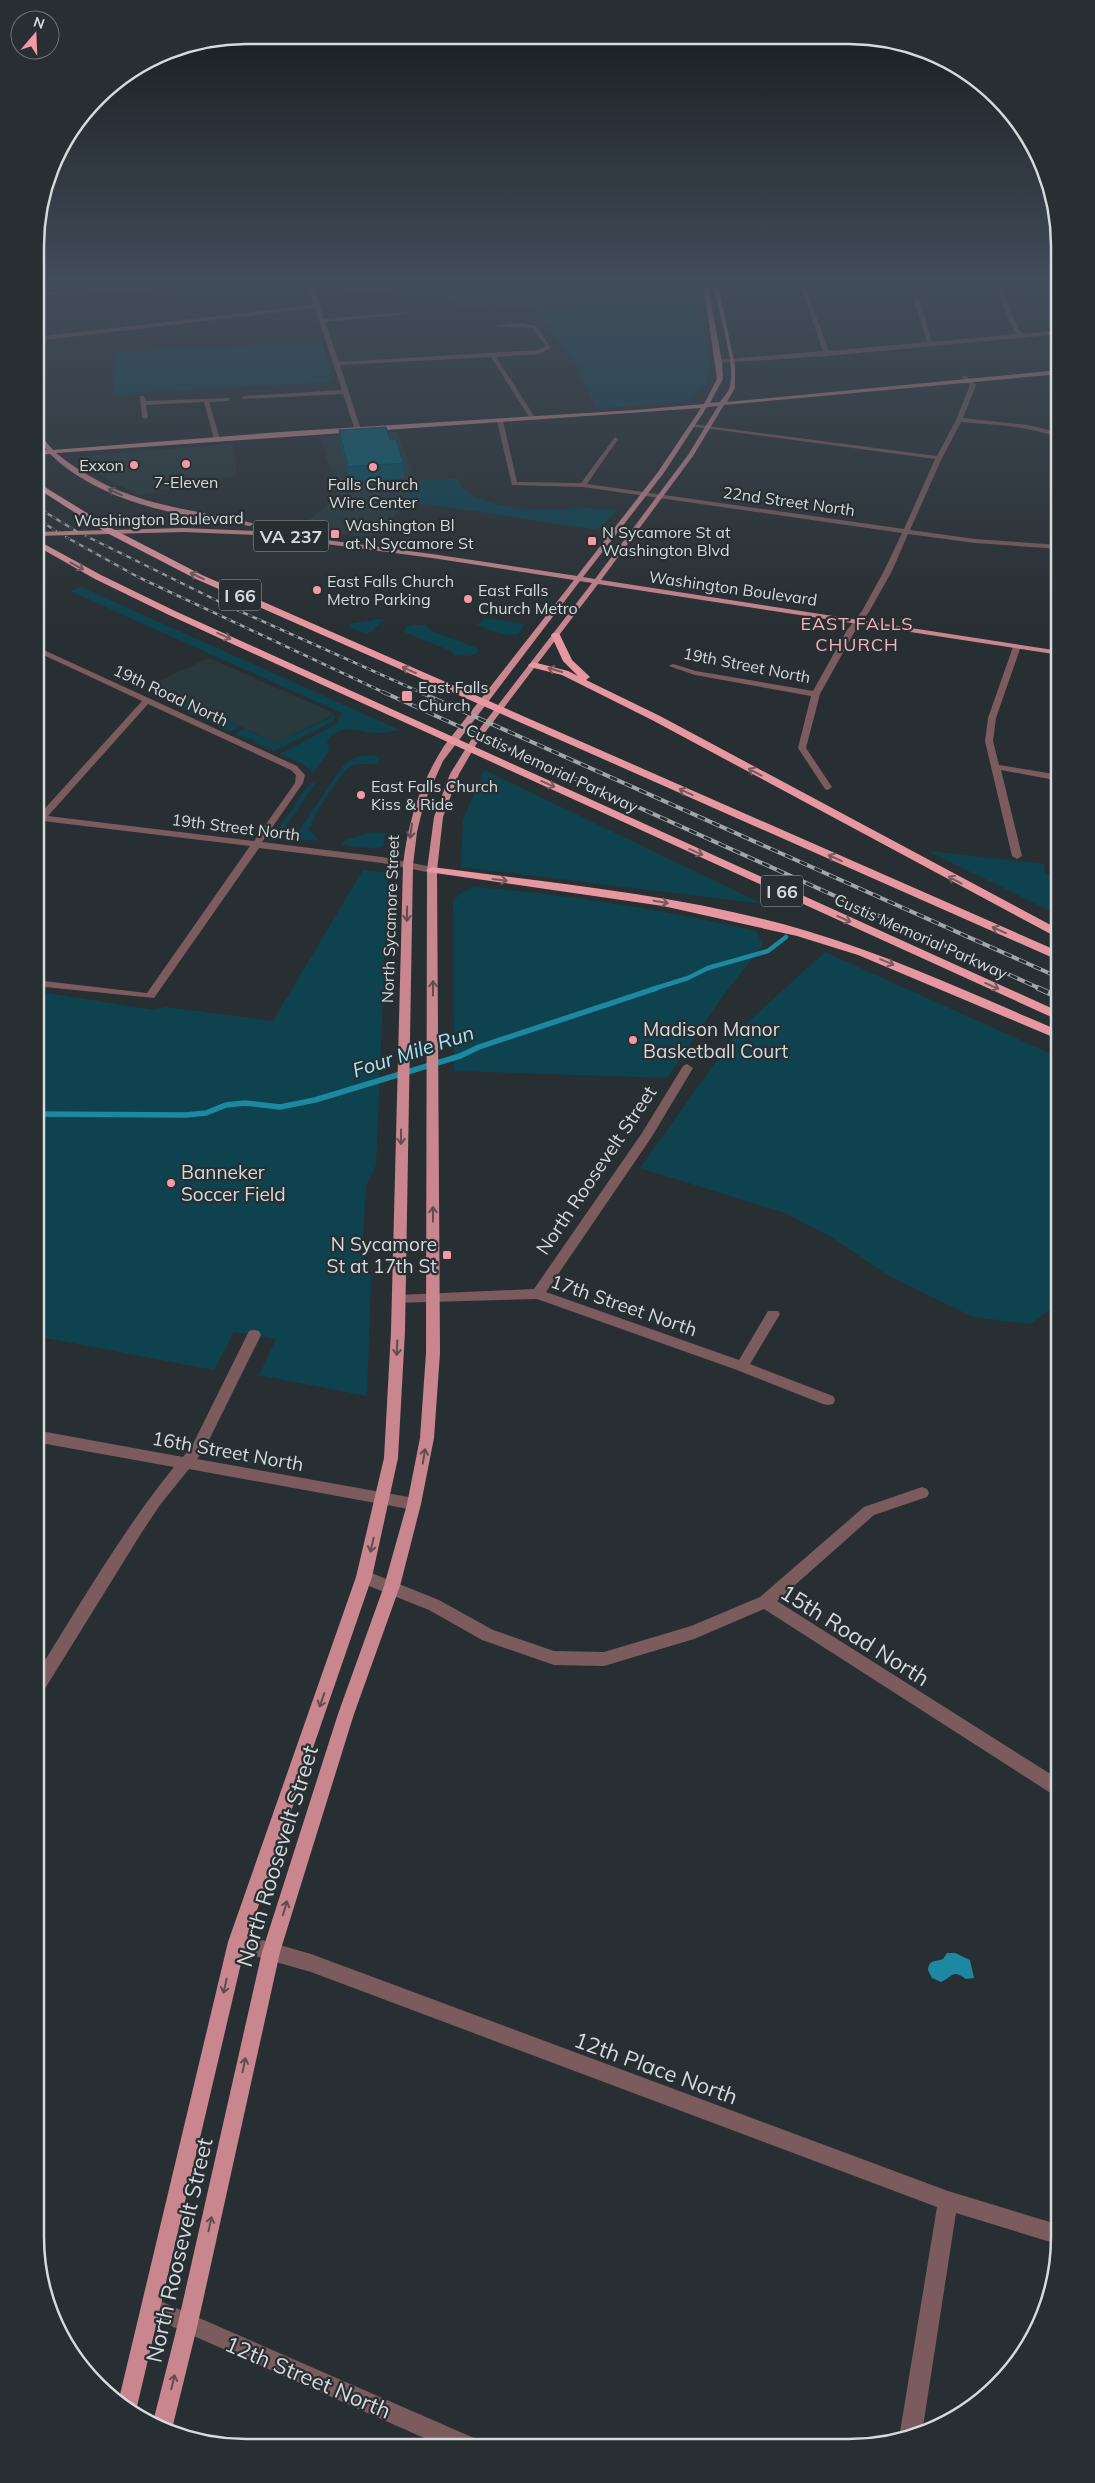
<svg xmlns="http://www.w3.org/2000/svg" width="1095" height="2483" font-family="Mulish,sans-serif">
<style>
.built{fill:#2a393d}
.green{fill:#0e424f}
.water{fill:#1d88a1}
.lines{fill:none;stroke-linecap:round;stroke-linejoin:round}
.stream-far1{stroke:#1d88a1;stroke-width:4.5}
.stream{stroke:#1d88a1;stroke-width:5.5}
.minor{fill:#7c5b5e;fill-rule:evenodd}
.major{fill:#c9868e;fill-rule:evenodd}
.highway{fill:#e797a0;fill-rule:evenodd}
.rail-far2-casing{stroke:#a1a7a9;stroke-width:2.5}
.rail-far1-casing{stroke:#a1a7a9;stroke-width:4}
.rail-casing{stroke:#a1a7a9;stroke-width:5.5}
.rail-far2{stroke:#282f32;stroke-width:2;stroke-dasharray:5;stroke-linecap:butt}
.rail-far1{stroke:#282f32;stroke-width:2.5;stroke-dasharray:8;stroke-linecap:butt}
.rail{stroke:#282f32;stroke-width:4;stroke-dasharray:11;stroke-linecap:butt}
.wall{fill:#055060}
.building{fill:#065d70;stroke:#04414e}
.oneway{stroke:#604d52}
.oneway2{stroke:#74595e}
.poi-dot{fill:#f49aa5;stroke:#282f32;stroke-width:2}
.labels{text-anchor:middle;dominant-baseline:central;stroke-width:4.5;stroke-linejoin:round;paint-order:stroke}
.far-poi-label{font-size:16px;fill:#d5dadc;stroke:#282f32;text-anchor:start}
.far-street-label{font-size:16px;fill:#d5dadc;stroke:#282f32}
.shield{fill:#282f32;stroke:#a1a7a9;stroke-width:1}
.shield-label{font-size:18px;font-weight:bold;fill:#d5dadc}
.far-quarter-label{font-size:18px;letter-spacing:1px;fill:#f7b3ba;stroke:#282f32}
.poi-label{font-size:19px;fill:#d5dadc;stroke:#282f32;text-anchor:start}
.street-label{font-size:19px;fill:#d5dadc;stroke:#282f32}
.water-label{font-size:20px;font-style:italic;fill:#a0e8fd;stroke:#282f32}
.near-street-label{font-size:22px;fill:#d5dadc;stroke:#282f32}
.rim{fill:none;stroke:#d5dadc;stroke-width:2.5}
</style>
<rect width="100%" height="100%" fill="#282f32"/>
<g class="built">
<polygon points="439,281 684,281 685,282 553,283 575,308 536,312 528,308 492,311 465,308 452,302"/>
<polygon points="397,432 425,505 408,503 368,538 299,528 341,494 336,492 321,437"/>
<polygon points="233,444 237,475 140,495 103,477 78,461 84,457 106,454"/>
<polygon points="209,658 331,712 331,716 276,743 150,685"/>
</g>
<g class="green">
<polygon points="695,281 710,364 707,383 689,400 597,409 575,363 536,312 575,307 569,299 560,299 537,285 553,283"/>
<polygon points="323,342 332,382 113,394 113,352"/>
<path d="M459,479C461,509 555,513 574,508C579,507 608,510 617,510L598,530L401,500L411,491L406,480Z"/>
<path d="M81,587L400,730C392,731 383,733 375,733C360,732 337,723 327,741L329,751L313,773L304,765L280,754L335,725L342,713L70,591Z"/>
<path d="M387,618C366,632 376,639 349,627V624Z"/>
<polygon points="485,618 525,624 518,634 504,635 477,625"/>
<polygon points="412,625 426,625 432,631 477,648 479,651 471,656 454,655 451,651 404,632 406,627"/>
<polygon points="184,700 188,702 240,727 230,732 203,719 206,717 200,714 196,716 174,705"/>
<polygon points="332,712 335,717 332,722 274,751 254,742 256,741 251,738 248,740 235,734 245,729 276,743 331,717"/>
<path d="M374,755L380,758L377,764C369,765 361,763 353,765C341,769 319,810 311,822L312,825L307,828L317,838V841L298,839L300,829L345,763L357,757Z"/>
<polygon points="484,770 763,904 461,867 463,820"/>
<polygon points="310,783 315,783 284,829 286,830 283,838 279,838 275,834"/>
<polygon points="372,832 386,833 383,846 376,849 341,845 346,840"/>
<polygon points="928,851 1044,864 1045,874 1060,876 1060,916"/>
<polygon points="363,870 383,872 388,875 376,1165 366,1186 362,1253 371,1278 367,1396 259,1375 276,1339 234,1332 214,1370 35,1336 35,991 154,1010 166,1007 273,1021"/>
<path d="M474,887C569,894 664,910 756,931L763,945L725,993L667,1078L454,1071L453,900L463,892Z"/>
<polygon points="825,952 1060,1058 1060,1303 1030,1324 973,1317 889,1276 831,1237 785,1213 640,1168 737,1032"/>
</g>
<path class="water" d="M947,1953H955L970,1960L974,1978L966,1979C952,1969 954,1976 941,1982L932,1978L928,1970C929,1959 935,1962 943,1959Z"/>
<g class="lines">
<polyline class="stream-far1" points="653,989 688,978 708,968 768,951 786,937"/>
<polyline class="stream" points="35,1114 186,1115 206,1113 226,1105 245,1103 280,1107 315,1100 460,1056 479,1047 657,988"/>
<g class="minor">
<polygon points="205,281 214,281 168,288 35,296 35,293 168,285"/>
<polygon points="307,281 311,281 315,291 384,288 387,284 392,285 386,291 316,294 324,319 406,312 409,314 325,322 339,362 538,350 546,346 532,328 492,326 518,323 536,326 551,348 539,354 496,357 536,419 531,420 491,357 340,365 361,430 358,432 355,430 343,394 242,399 244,396 342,390 315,308 35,341 35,337 314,305"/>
<polygon points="799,281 803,281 829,351 927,342 914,301 917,299 920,301 932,342 1018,334 1013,330 996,286 978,281 1000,284 1018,329 1024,334 1060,330 1060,334 827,356 717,363 719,360 823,351"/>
<path d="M965,375L976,385L963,418L1028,425L1060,433V438C1028,426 995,425 961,422L942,458L910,530L975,539L1060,545V549L975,543L908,534L892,571L869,612L855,631L820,694L806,748L832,787L828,790L825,789L798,748L811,696L695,675L669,666L673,664L696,671L813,691L847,630L862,611L884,571L902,533L583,487L512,485L497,421L500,419L503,421L517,482L581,483L615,437L618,439L587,484L904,529L935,459L689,426L692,424L937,456L956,420L970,385L962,377Z"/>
<polygon points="140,396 144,396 146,401 230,398 228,401 209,402 220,439 217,441 214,439 204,402 146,405 148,417 145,419 142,417"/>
<polygon points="1060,444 1060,449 1057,447"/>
<polygon points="1014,644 1021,646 996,718 993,741 999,765 1060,775 1060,781 1001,770 1022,856 1017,859 1012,856 985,741 988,718"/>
<path d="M35,646L297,766L305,775L303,783L262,842L382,857L432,867L437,870L432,873L382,863L259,848L154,998L35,986V980L147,993L250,846L43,821L40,824H35V814L39,815L142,701L35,651ZM148,704L291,770L296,775L295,783L254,841L48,816Z"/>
<polygon points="687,1064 693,1068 651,1138 546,1292 739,1360 768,1311 778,1311 780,1314 750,1364 833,1396 835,1400 833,1404 828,1405 823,1404 737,1370 537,1299 393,1303 392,1300 393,1297 398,1295 534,1289 642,1133 683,1066"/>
<path d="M254,1330L259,1331L261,1335L205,1448L197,1459L414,1498L419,1500L421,1504L419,1508L414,1510L189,1469L160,1505L142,1532L41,1695L35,1697V1676C80,1605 122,1531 174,1467L35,1442V1430L183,1457L193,1444L249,1331Z"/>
<polygon points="922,1487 927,1489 929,1493 927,1497 874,1515 777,1601 1060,1780 1060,1792 1055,1794 1049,1792 764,1609 694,1639 604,1666 554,1665 482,1640 429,1610 359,1582 356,1577 359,1572 364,1571 369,1572 439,1600 493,1630 554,1651 604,1652 691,1626 760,1597 864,1507"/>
<polygon points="237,1933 311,1954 948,2191 1060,2225 1060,2245 956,2213 922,2433 900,2441 899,2438 937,2207 311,1972 237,1951 231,1948 228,1942 231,1936"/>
<polygon points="151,2297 474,2438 477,2446 440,2445 144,2314 141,2307 144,2300"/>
</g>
<path class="major" d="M703,281H707L722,362L723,379L710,403L720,402C723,398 727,393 729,389C738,365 716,307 713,281H717L735,366V388L727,402L1060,370V374L724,405L693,456L601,580L1060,651V655L598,584L477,743L459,774L443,817L437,870L440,1353L434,1438L421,1504L400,1586L354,1714L280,1952L198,2323L171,2433L152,2426L178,2323L262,1952L338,1714L384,1586L407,1504L420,1438L426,1353L427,870L434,817L450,774L471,740L592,583L580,581L443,761L424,803L417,832L413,865L405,1331L398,1458L372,1577L246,1942L135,2415L118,2403L228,1942L356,1577L384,1458L391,1331L403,865C408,821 420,784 444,746L574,580L432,558L258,535L184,532L35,536V532L184,528L258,531L432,554L577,576L658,472L701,408L56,453C121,505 176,506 252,523L253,524L250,526C181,516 102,504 50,454L35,455V451L47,450L35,436V429L53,450L280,432L635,410L704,404L717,379ZM718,406L688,455L595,579L583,577L663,474L707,407Z"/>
<g class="highway">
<polygon points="35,481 113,529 202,575 1060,952 1060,961 196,579 107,533 35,487"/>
<polygon points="35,539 101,575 175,611 1060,1012 1060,1021 169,615 95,579 35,545"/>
<polygon points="553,633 559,633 572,660 590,677 586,680 660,716 1060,930 1060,939 652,720 562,675 530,667 528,665 533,662 568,671 578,676 563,661 551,635"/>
<path d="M432,867C557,884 686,895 807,931C894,957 977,996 1060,1031V1040L858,955L797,936L663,906L428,872L426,870Z"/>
</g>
<g class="rail-far2-casing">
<g id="rail-far2">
<polyline points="35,506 76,531"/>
<polyline points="35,517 56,531"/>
<polyline points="86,536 224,604 422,693"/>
<polyline points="66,537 138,577 385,693"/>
</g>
</g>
<g class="rail-far1-casing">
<g id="rail-far1">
<polyline points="383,692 1041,989"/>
<polyline points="420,692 1060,978"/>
</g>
</g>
<g class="rail-casing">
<polyline id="rail" points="1038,988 1060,998"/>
</g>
<use href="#rail-far2" class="rail-far2"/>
<use href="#rail-far1" class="rail-far1"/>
<use href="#rail" class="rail"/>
</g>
<polygon class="wall" points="339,430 390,440 403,463 404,478 350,482 340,445"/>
<polygon class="building" points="386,427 390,440 396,439 403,463 348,467 339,430"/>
<defs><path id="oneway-shaft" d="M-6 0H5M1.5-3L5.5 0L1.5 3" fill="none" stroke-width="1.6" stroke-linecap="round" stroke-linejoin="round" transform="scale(1.25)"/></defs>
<g class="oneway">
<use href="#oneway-shaft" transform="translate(115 492) rotate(-156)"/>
<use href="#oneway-shaft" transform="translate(411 831) rotate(98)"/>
<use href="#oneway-shaft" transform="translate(407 914) rotate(91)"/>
<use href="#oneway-shaft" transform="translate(433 988) rotate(-90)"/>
<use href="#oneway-shaft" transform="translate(401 1137) rotate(90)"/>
<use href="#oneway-shaft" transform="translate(433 1214) rotate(-90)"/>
<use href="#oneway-shaft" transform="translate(397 1348) rotate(92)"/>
<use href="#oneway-shaft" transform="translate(424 1456) rotate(-81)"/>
<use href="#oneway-shaft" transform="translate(372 1545) rotate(103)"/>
<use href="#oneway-shaft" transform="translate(322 1700) rotate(109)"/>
<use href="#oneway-shaft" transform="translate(285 1908) rotate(-73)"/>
<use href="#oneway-shaft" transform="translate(225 1986) rotate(103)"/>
<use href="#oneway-shaft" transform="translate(244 2065) rotate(-78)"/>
<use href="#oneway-shaft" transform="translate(210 2224) rotate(-78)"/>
<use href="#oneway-shaft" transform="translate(173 2382) rotate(-76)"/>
</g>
<g class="oneway2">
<use href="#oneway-shaft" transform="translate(77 566) rotate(29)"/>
<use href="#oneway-shaft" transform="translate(197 576) rotate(-155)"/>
<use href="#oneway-shaft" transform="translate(224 636) rotate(24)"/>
<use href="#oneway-shaft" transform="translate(409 670) rotate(-156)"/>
<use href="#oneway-shaft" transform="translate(555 670) rotate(-164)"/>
<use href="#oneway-shaft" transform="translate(755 772) rotate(-152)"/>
<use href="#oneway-shaft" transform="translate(548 784) rotate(24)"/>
<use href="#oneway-shaft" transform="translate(686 792) rotate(-156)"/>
<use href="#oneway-shaft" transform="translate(696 852) rotate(24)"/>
<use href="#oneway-shaft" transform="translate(835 858) rotate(-156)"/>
<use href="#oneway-shaft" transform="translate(500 880) rotate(7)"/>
<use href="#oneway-shaft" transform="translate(955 880) rotate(-152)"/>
<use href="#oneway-shaft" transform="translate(661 902) rotate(9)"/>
<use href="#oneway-shaft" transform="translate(844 919) rotate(24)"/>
<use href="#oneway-shaft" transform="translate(999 930) rotate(-156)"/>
<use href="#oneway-shaft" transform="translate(887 962) rotate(23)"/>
<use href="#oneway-shaft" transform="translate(992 986) rotate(24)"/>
</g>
<linearGradient id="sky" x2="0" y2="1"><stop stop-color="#161a1c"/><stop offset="0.45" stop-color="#424d5a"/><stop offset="1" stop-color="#424d5a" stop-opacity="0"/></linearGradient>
<rect width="1095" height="628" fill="url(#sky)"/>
<g class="poi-dot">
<circle cx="186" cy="464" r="5"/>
<circle cx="134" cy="465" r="5"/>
<circle cx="373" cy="467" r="5"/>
<rect x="330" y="529" width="10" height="10" rx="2.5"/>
<rect x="587" y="536" width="10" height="10" rx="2.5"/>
<circle cx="317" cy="590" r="5"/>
<circle cx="468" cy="599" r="5"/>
<rect x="401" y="690" width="12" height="12" rx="2.5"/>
<circle cx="361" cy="795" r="5"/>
<circle cx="633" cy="1040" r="5"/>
<circle cx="171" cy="1183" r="5"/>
<rect x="442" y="1250" width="10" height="10" rx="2.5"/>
</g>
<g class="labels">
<g class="far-poi-label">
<text x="124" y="465" text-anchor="end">Exxon</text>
<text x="186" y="482" text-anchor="middle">7-Eleven</text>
<text x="373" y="484" text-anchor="middle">Falls Church<tspan x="373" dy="18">Wire Center</tspan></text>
<text x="345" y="525">Washington Bl<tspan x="345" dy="18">at N Sycamore St</tspan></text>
<text x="602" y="532">N Sycamore St at<tspan x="602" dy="18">Washington Blvd</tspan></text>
<text x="327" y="581">East Falls Church<tspan x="327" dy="18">Metro Parking</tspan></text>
<text x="478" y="590">East Falls<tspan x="478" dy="18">Church Metro</tspan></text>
<text x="418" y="687">East Falls<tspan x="418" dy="18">Church</tspan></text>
<text x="371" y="786">East Falls Church<tspan x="371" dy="18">Kiss &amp; Ride</tspan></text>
</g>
<g class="far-street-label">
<text transform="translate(789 501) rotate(8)">22nd Street North</text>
<text transform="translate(159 519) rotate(-1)">Washington Boulevard</text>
<text transform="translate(733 588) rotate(8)">Washington Boulevard</text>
<text transform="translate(747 665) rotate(11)">19th Street North</text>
<text transform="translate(171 695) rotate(25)">19th Road North</text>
<text transform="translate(552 768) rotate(25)">Custis Memorial Parkway</text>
<text transform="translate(236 827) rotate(7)">19th Street North</text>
<text transform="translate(390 919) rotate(-88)">North Sycamore Street</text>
<text transform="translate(921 936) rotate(24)">Custis Memorial Parkway</text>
</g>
<g class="shield">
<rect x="253.5" y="520.5" width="75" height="31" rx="4"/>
<rect x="219" y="579.5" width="42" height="31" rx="4"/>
<rect x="761" y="875.5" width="42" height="31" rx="4"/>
</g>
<g class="shield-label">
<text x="291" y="536">VA 237</text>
<text x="240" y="595">I 66</text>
<text x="782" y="891">I 66</text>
</g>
<g class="far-quarter-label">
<text x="857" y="623">EAST FALLS<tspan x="857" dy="21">CHURCH</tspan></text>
</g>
<g class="poi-label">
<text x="643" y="1029">Madison Manor<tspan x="643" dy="22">Basketball Court</tspan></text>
<text x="181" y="1172">Banneker<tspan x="181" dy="22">Soccer Field</tspan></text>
<text x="437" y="1244" text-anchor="end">N Sycamore<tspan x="437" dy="22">St at 17th St</tspan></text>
</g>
<g class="street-label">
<text transform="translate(596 1170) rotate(-56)">North Roosevelt Street</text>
<text transform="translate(624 1305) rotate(19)">17th Street North</text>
<text transform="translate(228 1451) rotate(10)">16th Street North</text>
</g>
<g class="water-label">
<text transform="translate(413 1051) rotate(-18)">Four Mile Run</text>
</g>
<g class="near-street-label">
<text transform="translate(855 1635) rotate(32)">15th Road North</text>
<text transform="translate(277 1856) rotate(-73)">North Roosevelt Street</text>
<text transform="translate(656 2068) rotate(20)">12th Place North</text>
<text transform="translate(179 2250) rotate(-77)">North Roosevelt Street</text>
<text transform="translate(308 2377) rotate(23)">12th Street North</text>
</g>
</g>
<path d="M0 0H1095V2483H0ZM246 44H849A202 202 0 0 1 1051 246V2237A202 202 0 0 1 849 2439H246A202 202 0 0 1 44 2237V246A202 202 0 0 1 246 44Z" fill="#282f32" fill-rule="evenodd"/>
<path class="rim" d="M246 44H849A202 202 0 0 1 1051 246V2237A202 202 0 0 1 849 2439H246A202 202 0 0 1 44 2237V246A202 202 0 0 1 246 44Z"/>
<g transform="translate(35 35) rotate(19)"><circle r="24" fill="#282f32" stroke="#6d7376"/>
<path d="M0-4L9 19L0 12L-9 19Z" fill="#f49aa5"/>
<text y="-8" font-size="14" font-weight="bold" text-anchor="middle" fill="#d5dadc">N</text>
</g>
</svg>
